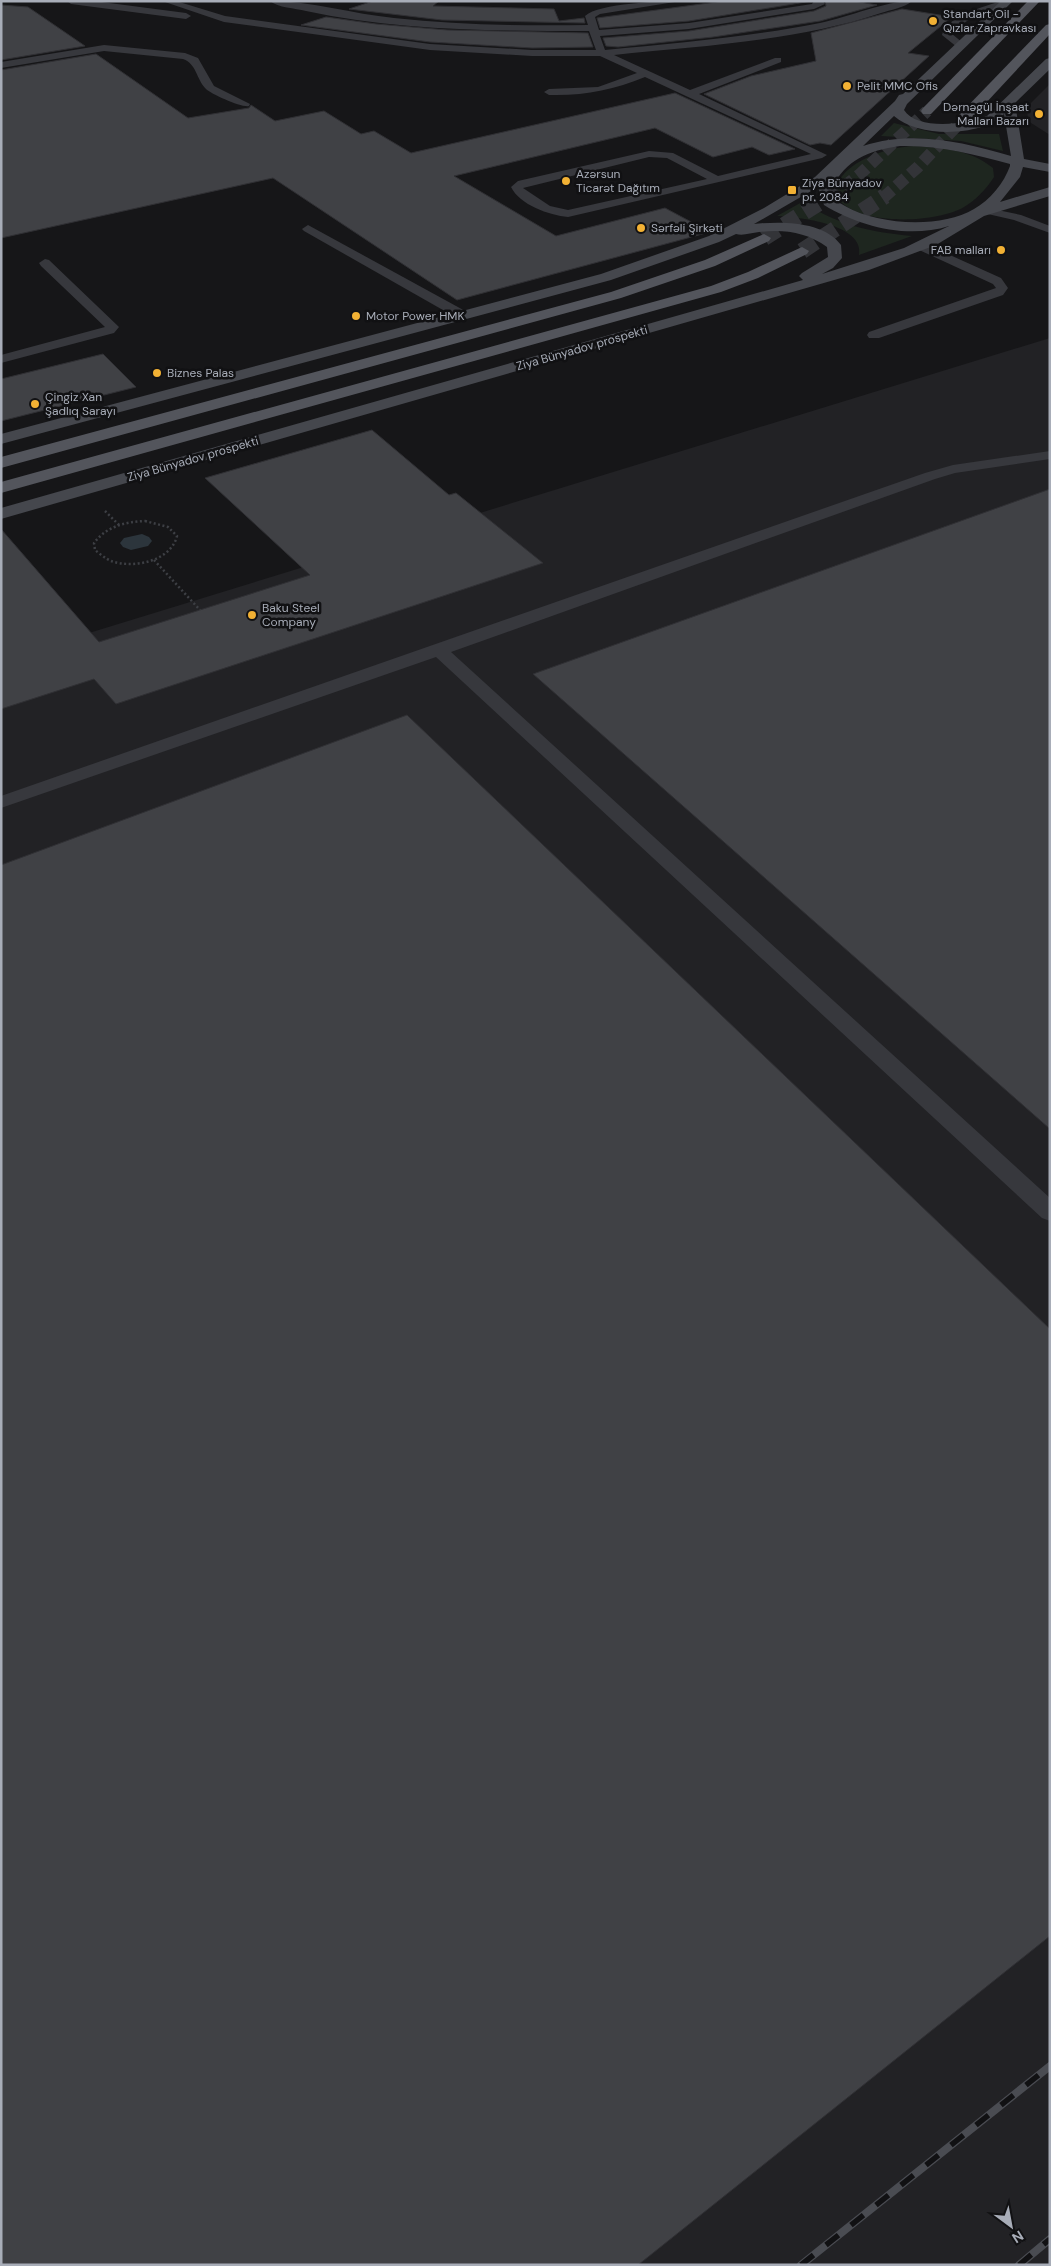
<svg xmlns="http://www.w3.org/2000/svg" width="1051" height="2266" font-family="'DM Sans',sans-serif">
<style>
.built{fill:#222225}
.green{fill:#1e261f}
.water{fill:#2c353c}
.building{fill:#404145;stroke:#303034}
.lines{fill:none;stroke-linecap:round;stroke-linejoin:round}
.primary-tunnel-far1{stroke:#333438;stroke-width:12;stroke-dasharray:12 6;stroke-linecap:butt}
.primary-tunnel{stroke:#333438;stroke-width:16;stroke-dasharray:16 8;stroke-linecap:butt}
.path{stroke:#3d3f44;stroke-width:2.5;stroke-dasharray:2 2.5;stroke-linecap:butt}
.lane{fill:#37383d;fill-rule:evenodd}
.secondary{fill:#45474d;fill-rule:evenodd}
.primary{fill:#53555c;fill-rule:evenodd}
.rail-casing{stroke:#4a4c52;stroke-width:8}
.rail{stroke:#111113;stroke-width:5.5;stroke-dasharray:16;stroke-linecap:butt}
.poi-dot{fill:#f2b134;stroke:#111113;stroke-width:2}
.labels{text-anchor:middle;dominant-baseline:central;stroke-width:5;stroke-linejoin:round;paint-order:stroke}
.far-poi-label{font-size:12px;fill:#a8adb8;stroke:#111113;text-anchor:start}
.far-street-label{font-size:12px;fill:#a8adb8;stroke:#111113}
</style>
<rect width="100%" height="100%" fill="#161618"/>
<g class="built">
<polygon points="1050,84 1050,135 1028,121 1027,107"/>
<polygon points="1050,338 1050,2265 1,2265 1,660"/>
</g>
<g class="green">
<polygon points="894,123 939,134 999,134 1003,151 961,141 881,136"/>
<path d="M913,146C941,148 970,149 993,168L994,177C986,189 977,199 964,207C937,223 863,226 840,201C837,199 836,194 834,191C843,161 885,148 913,146Z"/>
<path d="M802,202C839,225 869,232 912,236L859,255C865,224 798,217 777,216Z"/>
</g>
<polygon class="water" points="142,534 149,537 152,541 148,546 131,550 123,547 120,543 124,538"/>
<g class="building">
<polygon points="373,1 439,1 433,6 554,9 559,21 584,18 585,23 442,20 349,9"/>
<polygon points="724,1 812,1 689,21 600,28 597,18"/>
<polygon points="825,1 854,1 877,5 820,21 713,37 618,47 606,46 603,38 689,31 814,11 826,6"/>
<polygon points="1,5 28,7 85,46 1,60"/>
<polygon points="902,9 952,17 908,53 929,56 831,145 820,143 810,145 704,94 751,76 816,61 811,33"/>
<polygon points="326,17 376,24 447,30 588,33 593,47 532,48 430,42 301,25"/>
<polygon points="96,54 188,118 249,108 251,105 275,121 324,111 361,134 374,131 411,153 675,93 795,149 769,155 752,147 713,157 655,128 454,176 556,236 665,208 710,232 457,300 273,178 1,238 1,70"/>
<polygon points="103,354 136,387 1,421 1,379"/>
<polygon points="372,430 449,495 456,493 543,563 116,704 94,679 1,709 1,529 99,642 310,575 205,478"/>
<polygon points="1050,489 1050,1129 533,674"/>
<polygon points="407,715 1050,1329 1050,1936 638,2265 1,2265 1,865"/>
</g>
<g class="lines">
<g class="primary-tunnel-far1">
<polyline points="829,198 859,175 927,111"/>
<polyline points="883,198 918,167 966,116"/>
</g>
<g class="primary-tunnel">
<polyline points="764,238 830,196"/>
<polyline points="802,251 885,196"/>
</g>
<g class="path">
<polyline points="105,511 119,525"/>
<path d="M145,521L168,527L177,536C171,561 134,569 111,561C106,559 100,554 95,550L94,543C107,526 125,522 145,521Z"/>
<polyline points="154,560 200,610"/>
</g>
<g class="lane">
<polygon points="67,1 94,1 186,13 191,16 186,19 71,4"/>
<path d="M162,1H176L225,16L430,44L532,50H596L589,31C495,31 399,31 306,11C295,8 278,8 270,1C311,1 353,14 394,18C458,25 523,26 588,25L585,16C599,3 662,1 681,1L600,14L595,17L599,30L689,23L812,4L814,1H823L825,4L814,9L689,29L600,36L605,50C677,43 749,37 820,23C849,17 885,1 912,1C904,8 890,10 881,13C798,41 700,46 614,55L690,90L775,58H781V62L699,94L827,155L822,158L568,217C549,215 520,205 511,187L518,181L649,151L673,153L718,176L811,154L645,77C613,90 584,96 549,95L544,92L549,89L598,87L637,73L600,56H532L430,50L224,22ZM649,157L667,158L707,179L568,210L550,206L523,188Z"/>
<path d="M1002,1L1011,3L976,15L952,31V34L963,43V47H957L942,35C946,16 986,6 1002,1Z"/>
<path d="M104,45L185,53L198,58L214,86L250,104L249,106C242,108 211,94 206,89C196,79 197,64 183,59L104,51L1,68V62Z"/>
<polygon points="983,207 1021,215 1050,226 1050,233 1014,220 979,212 979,208"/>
<polygon points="308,225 467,312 468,315 462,319 457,318 304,231 302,229"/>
<polygon points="921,242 1001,278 1008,288 1003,295 879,338 869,338 867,335 869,332 996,288 993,284 917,249 915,246 917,243"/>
<polygon points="45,259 49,260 119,327 114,333 1,363 1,355 105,327 41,266 39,263"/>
<polygon points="1050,451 1050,459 955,473 935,479 451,652 1050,1198 1050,1221 1042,1218 436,657 1,808 1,796 925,473 953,465"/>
</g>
<path class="secondary" d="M1001,1H1013L907,104L904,110C917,131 968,124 987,116L1046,59L1050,58V69L1015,103L1024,159L1050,164V172L1023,167L1020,177L1000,202L1050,187V196L984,216L936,245L869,270L1,519V508L803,280L799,276L802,273L828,257L827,247C807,232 783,229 759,232C751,233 743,236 736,234L719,242L611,280L1,444V434L601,274L709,236L764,208L815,177L895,101L899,95L903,94ZM1004,114L1011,156C961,142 914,130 863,146L894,116C919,138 981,137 1004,114ZM900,146C939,145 973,154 1010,164V166C1004,183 990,200 974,209C940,229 878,225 845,206C842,204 837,202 835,200C833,197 832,192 831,189C847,159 867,151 900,146ZM818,187L824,205C860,227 908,239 949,226L904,248L822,274L833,268L842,258L841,245C824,221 781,221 754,224Z"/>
<g class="primary">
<polygon points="1028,1 1040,1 931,114 923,114 921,111 923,108"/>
<polygon points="1050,24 1050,34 971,119 961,119 960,116 961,113 1046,25"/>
<polygon points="764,234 771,238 769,241 715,266 621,298 1,468 1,457 611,292 705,260"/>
<polygon points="802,247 809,251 807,254 758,278 721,292 1,493 1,482 711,286 748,272"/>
</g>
<g class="rail-casing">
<g id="rail">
<polyline points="801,2265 1050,2066"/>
<polyline points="1019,2265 1050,2239"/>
</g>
</g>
<use href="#rail" class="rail"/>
</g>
<g class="poi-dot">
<circle cx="933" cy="21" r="5"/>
<circle cx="847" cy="86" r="5"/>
<circle cx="1039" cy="114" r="5"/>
<circle cx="566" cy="181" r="5"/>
<rect x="787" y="185" width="10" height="10" rx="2.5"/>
<circle cx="641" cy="228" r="5"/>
<circle cx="1001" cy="250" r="5"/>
<circle cx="356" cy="316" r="5"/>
<circle cx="157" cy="373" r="5"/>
<circle cx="35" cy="404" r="5"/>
<circle cx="252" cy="615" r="5"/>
</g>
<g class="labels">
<g class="far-poi-label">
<text x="943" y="14">Standart Oil -<tspan x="943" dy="14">Qızlar Zapravkası</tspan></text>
<text x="857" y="86">Pelit MMC Ofis</text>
<text x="1029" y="107" text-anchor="end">Dərnəgül İnşaat<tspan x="1029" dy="14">Malları Bazarı</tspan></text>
<text x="576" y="174">Azərsun<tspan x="576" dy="14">Ticarət Dağıtım</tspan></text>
<text x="802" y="183">Ziya Bünyadov<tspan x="802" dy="14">pr. 2084</tspan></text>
<text x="651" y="228">Sərfəli Şirkəti</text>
<text x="991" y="250" text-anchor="end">FAB malları</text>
<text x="366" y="316">Motor Power HMK</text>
<text x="167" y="373">Biznes Palas</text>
<text x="45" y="397">Çingiz Xan<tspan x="45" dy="14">Şadlıq Sarayı</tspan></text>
<text x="262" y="608">Baku Steel<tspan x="262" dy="14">Company</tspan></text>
</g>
<g class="far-street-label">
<text transform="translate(582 348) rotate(-16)">Ziya Bünyadov prospekti</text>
<text transform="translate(193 459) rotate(-16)">Ziya Bünyadov prospekti</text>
</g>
</g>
<rect width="1051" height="2266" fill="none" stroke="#a8adb8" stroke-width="5"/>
<g transform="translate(1011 2226) rotate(148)" stroke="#111113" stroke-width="4" paint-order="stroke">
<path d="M0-4L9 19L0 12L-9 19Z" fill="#a8adb8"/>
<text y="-8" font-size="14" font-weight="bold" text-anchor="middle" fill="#a8adb8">N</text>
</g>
</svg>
